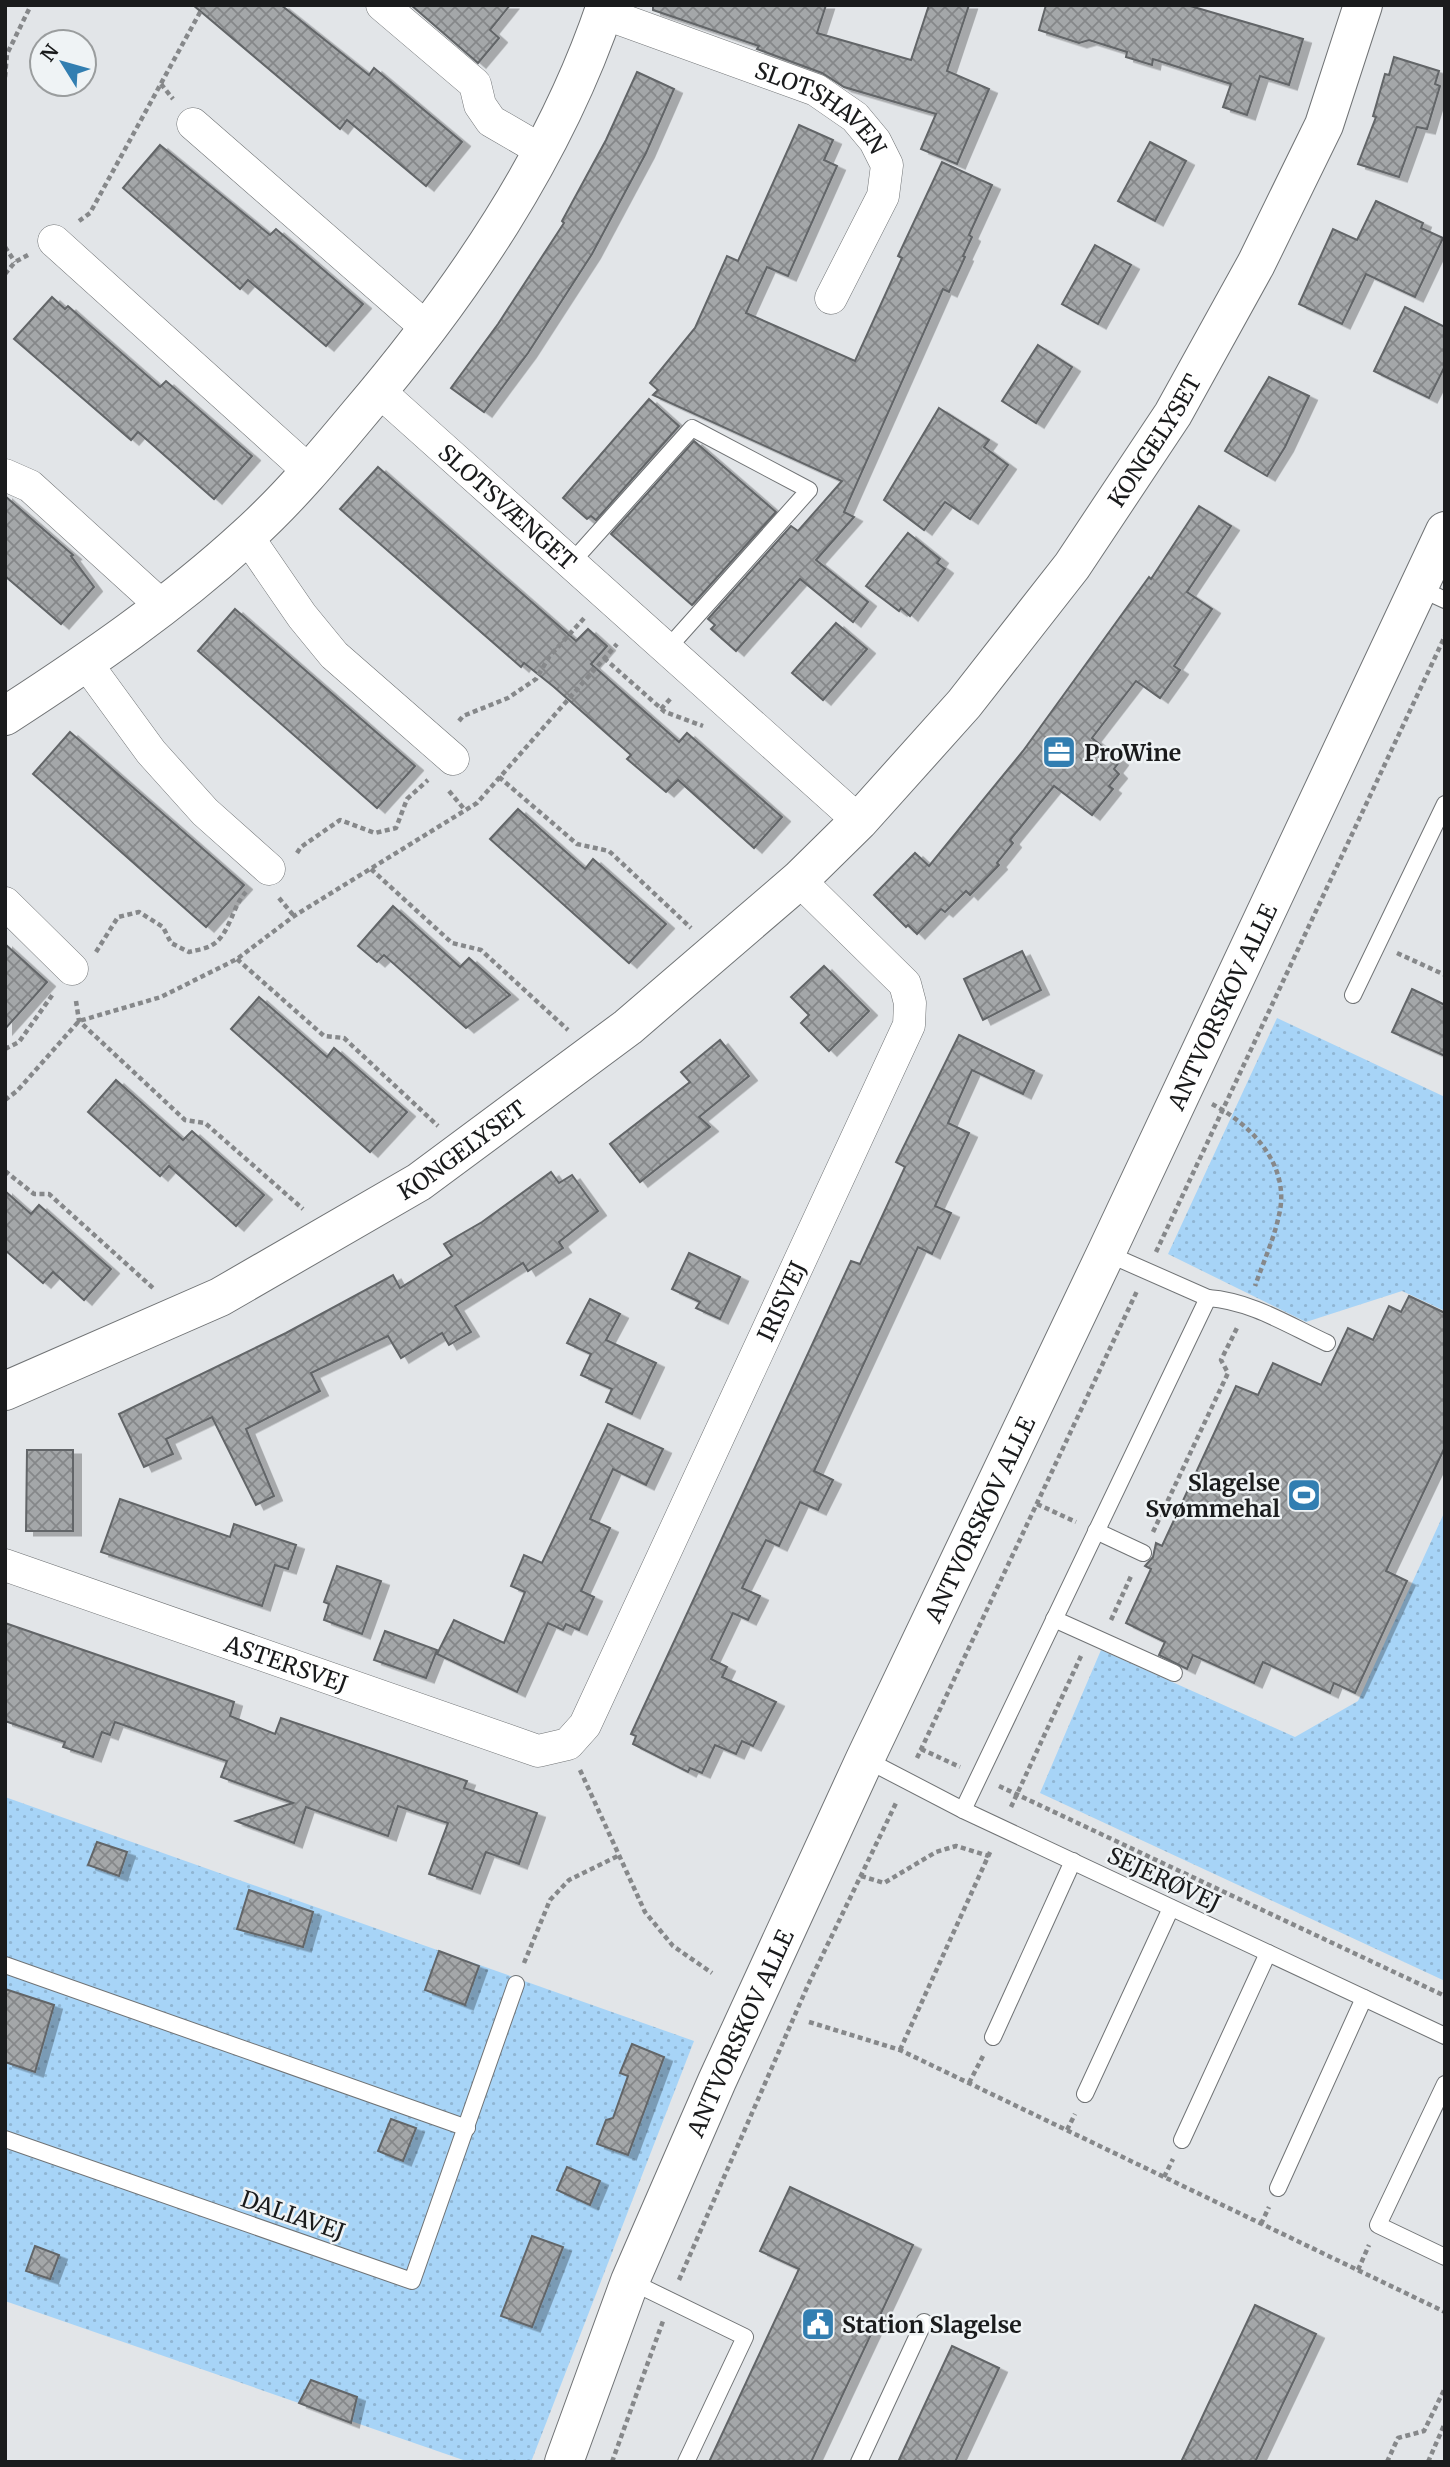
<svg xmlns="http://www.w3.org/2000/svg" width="1450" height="2467" font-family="Merriweather,serif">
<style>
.park{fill:url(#park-dots)}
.building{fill:url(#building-cross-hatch);stroke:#626567;stroke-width:2;filter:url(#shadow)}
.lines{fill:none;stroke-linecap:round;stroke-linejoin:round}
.service-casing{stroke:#707375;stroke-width:18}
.minor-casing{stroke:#707375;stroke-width:33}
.tertiary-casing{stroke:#707375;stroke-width:40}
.path{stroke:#86888a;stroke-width:4.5;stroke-dasharray:5 3.5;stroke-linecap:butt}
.service{stroke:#fff;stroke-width:16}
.minor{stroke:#fff;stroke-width:32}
.tertiary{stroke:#fff;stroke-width:38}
.labels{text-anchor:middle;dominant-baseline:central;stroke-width:5;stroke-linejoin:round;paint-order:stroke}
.street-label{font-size:23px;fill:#1a1b1c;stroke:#eff3f5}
.poi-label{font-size:23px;font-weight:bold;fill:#1a1b1c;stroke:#eff3f5;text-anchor:start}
</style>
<defs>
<pattern id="park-dots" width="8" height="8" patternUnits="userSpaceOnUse" patternTransform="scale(1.75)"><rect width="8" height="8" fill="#a7d4f7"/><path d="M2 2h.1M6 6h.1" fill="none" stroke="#8fb5d3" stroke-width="1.8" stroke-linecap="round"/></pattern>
<pattern id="building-cross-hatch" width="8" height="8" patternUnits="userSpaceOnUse" patternTransform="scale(1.75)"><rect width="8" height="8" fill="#a4a7a9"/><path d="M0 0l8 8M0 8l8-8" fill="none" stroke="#858789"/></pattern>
<filter id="shadow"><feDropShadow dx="8" dy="4.5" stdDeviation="0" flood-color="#0004"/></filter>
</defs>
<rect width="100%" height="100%" fill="#e2e5e8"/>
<g class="park">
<polygon points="1277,1018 1445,1097 1445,1311 1402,1291 1306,1322 1168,1254"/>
<polygon points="1445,1511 1445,1981 1040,1793 1101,1650 1295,1737 1358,1701"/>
<polygon points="5,1797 694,2041 531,2462 469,2462 5,2301"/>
</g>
<g class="building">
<polygon points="193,5 281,5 369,75 374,68 462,142 426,186 347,120 340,129"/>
<polygon points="411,5 510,5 490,30 499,38 478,63"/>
<polygon points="653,5 826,5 817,33 911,60 929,5 969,5 947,71 989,89 957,164 921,149 936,114 844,87 822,73 757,49 759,46 653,10"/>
<polygon points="1046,5 1187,5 1303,39 1289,85 1260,76 1247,115 1223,107 1231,84 1153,59 1152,65 1126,57 1127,52 1089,40 1079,43 1039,30"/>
<polygon points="1394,57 1439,71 1435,84 1440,86 1427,129 1417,127 1399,177 1358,164 1376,117 1373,116 1385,74 1389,75"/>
<polygon points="637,72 674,89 646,153 592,254 528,353 484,412 451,388 498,324 564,223 562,221 606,140"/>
<polygon points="799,125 833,140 824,160 837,166 788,276 767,267 746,313 855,361 902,258 898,256 942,162 992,185 969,235 972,237 963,256 965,257 949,292 943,289 844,512 854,517 816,560 868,602 853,622 800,579 736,651 711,629 715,625 708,619 791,526 798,531 842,481 653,395 658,390 650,383 695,328 727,256 738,261"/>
<polygon points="1150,142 1186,161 1155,221 1118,201"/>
<polygon points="160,145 270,235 276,229 363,304 326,346 248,280 240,289 123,188"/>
<polygon points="1376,201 1423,223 1421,228 1443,238 1415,297 1366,274 1342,324 1299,304 1333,229 1357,240"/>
<polygon points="1095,245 1131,265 1098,324 1062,304"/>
<polygon points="52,297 65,309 68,306 160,387 166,381 252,456 214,499 138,432 131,440 14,339"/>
<polygon points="1405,307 1445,327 1445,366 1429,398 1374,371"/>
<polygon points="1038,345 1072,367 1036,423 1002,401"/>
<polygon points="1269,377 1309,396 1285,447 1267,476 1225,451"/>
<polygon points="649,399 679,426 596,520 591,516 587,519 563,498"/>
<polygon points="939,408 989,440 984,447 1008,465 970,519 945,502 924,530 884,500"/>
<polygon points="694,441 776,512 692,605 611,534"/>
<polygon points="378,467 576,641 588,629 607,646 591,664 679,742 687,733 782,817 754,848 678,780 666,792 627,759 631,755 554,687 524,663 521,667 340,509"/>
<polygon points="5,496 73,555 71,556 94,587 61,624 5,576"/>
<polygon points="1199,506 1231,526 1187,592 1212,609 1174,666 1180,670 1160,698 1136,681 1092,738 1120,761 1114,769 1119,774 1109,786 1113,789 1092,815 1054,786 1010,840 1013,843 997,863 999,865 970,895 966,891 945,912 941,909 917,934 908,925 906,927 874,895 915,853 929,866 1023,751 1149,577 1151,579"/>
<polygon points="908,533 940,559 937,563 945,569 910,616 901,608 899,611 866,586"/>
<polygon points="235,609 415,766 377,808 198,651"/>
<polygon points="836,623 867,649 823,700 792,673"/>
<polygon points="70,732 244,885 206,927 33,774"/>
<polygon points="518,809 585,869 593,859 666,924 629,963 490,839"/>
<polygon points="393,906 460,967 469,958 510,995 466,1028 384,955 377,962 358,946"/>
<polygon points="5,944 47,982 5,1029"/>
<polygon points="1022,951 1041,990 983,1020 964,979"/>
<polygon points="824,966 869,1011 829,1051 801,1023 809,1015 791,997"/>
<polygon points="1412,989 1445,1005 1445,1056 1392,1032"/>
<polygon points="259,997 327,1057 334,1048 407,1112 370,1152 231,1029"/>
<polygon points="959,1035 1034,1071 1023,1094 972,1070 948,1123 969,1133 935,1206 951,1213 932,1254 918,1247 814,1471 833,1480 818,1510 800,1502 779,1546 766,1540 742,1588 760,1596 748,1620 733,1613 711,1659 727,1667 722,1677 776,1702 753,1746 742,1741 736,1754 715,1745 702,1773 690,1768 688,1772 633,1744 636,1736 631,1734 851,1261 860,1264 905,1167 896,1162"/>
<polygon points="720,1040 749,1076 699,1117 710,1127 640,1182 610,1144 690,1082 681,1072"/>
<polygon points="116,1080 183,1140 192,1131 264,1195 236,1226 169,1166 160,1176 88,1112"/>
<polygon points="551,1172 559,1183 572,1175 598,1211 559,1242 563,1248 528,1271 523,1263 455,1306 471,1332 449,1345 442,1333 401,1358 388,1336 311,1373 320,1391 246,1429 274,1496 256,1505 212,1417 166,1439 173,1454 144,1467 119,1414 286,1333 393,1275 400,1288 452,1256 444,1244 482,1222"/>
<polygon points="5,1191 31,1214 39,1205 111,1269 84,1300 53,1272 43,1283 5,1250"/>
<polygon points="689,1253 740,1277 720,1319 696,1308 700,1302 672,1289"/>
<polygon points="1409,1296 1445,1313 1445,1447 1386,1571 1407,1581 1355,1693 1334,1683 1330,1693 1263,1662 1254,1683 1193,1655 1187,1669 1159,1655 1165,1642 1126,1623 1151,1569 1145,1566 1153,1557 1156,1543 1162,1546 1236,1386 1258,1395 1273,1363 1321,1385 1348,1328 1373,1340 1389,1306 1401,1312"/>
<polygon points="590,1299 620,1314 606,1340 656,1363 632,1414 606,1402 612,1389 581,1375 591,1354 567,1343"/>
<polygon points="608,1424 663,1449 646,1485 613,1469 590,1519 610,1528 581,1591 594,1597 579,1630 566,1624 563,1630 548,1623 517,1692 437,1654 454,1620 504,1643 525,1592 511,1586 524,1555 542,1563"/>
<polygon points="27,1450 73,1450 73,1531 26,1531"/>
<polygon points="120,1499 230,1537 234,1524 296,1545 288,1569 275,1565 262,1606 101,1552"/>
<polygon points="337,1566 381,1581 362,1634 324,1620 329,1604 324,1602"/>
<polygon points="5,1623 234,1702 230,1716 275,1734 281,1718 467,1781 464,1788 537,1813 519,1864 486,1852 472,1889 429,1874 448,1823 398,1806 388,1836 306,1807 294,1843 236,1821 293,1803 221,1777 227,1761 115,1722 110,1735 102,1732 93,1757 63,1747 65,1742 5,1721"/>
<polygon points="385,1631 437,1650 426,1678 374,1660"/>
<polygon points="97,1842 127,1852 119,1876 88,1865"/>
<polygon points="249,1890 313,1912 303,1947 237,1929"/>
<polygon points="439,1951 479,1966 465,2005 425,1990"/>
<polygon points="5,1989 54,2005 35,2072 5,2062"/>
<polygon points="632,2044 664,2057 628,2155 597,2144 606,2120 613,2118 628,2076 620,2073"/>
<polygon points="391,2119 416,2128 403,2161 378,2151"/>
<polygon points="567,2167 600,2181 590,2205 557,2190"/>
<polygon points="790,2187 913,2245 811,2462 709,2462 799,2269 760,2251"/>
<polygon points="532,2236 563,2247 532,2327 501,2316"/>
<polygon points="35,2246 59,2255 50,2279 26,2271"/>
<polygon points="1255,2305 1316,2334 1255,2462 1181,2462"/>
<polygon points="952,2346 999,2368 955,2462 898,2462"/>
<polygon points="311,2380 357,2397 351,2423 299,2403"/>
</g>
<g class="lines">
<g class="service-casing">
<g id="service">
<polyline points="571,563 692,428 809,490 667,649"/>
<polyline points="1419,588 1445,600"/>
<polyline points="1353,995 1445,804"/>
<path d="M1208,1298C1251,1301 1288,1325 1327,1343"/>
<polyline points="1096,1531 1143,1553"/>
<polyline points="1054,1619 1174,1673"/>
<polyline points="865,1759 963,1810 1445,2036"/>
<polyline points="963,1810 1208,1298 1106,1253"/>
<polyline points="5,1965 467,2128"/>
<polyline points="993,2037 1073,1861"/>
<polyline points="1445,2084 1378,2225 1445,2257"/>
<polyline points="1085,2094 1171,1908"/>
<polyline points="5,2139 412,2281 516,1984"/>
<polyline points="1182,2140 1268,1953"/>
<polyline points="1278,2188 1364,1998"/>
<polyline points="630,2281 745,2337 686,2462"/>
<polyline points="859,2462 924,2322"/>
</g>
</g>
<g class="minor-casing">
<g id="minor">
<polyline points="382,5 475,84 480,105 491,121 541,150"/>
<path id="s1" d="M603,13L816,90L855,117L875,141L887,165L883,196L831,298"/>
<polyline points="193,124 429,330"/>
<polyline points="54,241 310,472"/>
<path id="s2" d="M379,391L859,821"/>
<polyline points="5,475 30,486 163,607"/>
<polyline points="247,536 302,616 334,655 453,759"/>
<polyline points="86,663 151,752 205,812 269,869"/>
<polyline points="5,903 72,969"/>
<path id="s3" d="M5,1565L538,1751L568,1744L585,1725L909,1025L910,1003L905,984L799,880"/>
</g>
</g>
<g class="tertiary-casing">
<g id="tertiary">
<path d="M5,716C90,661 173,604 247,536C288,499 323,457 358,415C461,294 555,157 606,5"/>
<path id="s4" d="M5,1391L220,1297L419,1182L628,1027L799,880L859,821L964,704L1072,566L1173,414L1256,264L1324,125L1363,5"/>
<path id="s5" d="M564,2462L630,2281L717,2081L865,1759L1106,1253L1445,531"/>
</g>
</g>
<g class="path">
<polyline points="5,77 7,54 31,5"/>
<polyline points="161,84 173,99"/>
<polyline points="79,221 90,213 204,5"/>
<polyline points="5,247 15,262"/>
<polyline points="5,274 15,262 28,255"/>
<polyline points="604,658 665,712 703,726"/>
<polyline points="661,709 672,697"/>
<polyline points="459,721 463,716 508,698 536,679 549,657 586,616"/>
<polyline points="499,777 577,844 609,851 691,928"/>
<polyline points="449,791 465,810"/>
<polyline points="297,853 301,847 340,820 375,833 396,828 407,799 428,780"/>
<polyline points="371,869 452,943 481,950 568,1030"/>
<polyline points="279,898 294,916"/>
<path d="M96,952L118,917L139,912L163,927L171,943L189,952C196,950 206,949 212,945C230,935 232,906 246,892"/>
<polyline points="1397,953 1445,975"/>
<polyline points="237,959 324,1036 344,1038 438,1126"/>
<polyline points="76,1001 79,1021 185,1120 205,1123 303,1209"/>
<polyline points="5,1049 19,1042 53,994"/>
<polyline points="5,1100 17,1091 79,1021 161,997 237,959 294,916 477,803 617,644"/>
<path d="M1212,1104C1252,1125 1291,1166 1279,1215C1274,1239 1263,1263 1255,1286"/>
<polyline points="5,1171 34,1194 49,1194 153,1288"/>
<polyline points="1156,1252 1445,636"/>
<polyline points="1037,1504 1076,1522"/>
<polyline points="1153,1532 1228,1373 1221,1360 1238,1326"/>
<polyline points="1111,1620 1132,1574"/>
<polyline points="921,1749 960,1767"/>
<polyline points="917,1758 1137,1291"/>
<polyline points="580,1770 645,1912 673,1946 712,1973"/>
<polyline points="999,1786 1445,1996"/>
<polyline points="1011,1807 1081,1656"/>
<polyline points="861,1876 884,1883 936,1852 956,1846 989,1856"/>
<polyline points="524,1963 550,1900 569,1880 618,1856"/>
<polyline points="809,2022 900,2050 1445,2312"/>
<polyline points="900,2050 991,1850"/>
<polyline points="969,2083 983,2056"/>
<polyline points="1067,2130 1075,2114"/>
<polyline points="1164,2177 1173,2159"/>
<polyline points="1261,2224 1269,2207"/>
<polyline points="1358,2270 1369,2245"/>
<polyline points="679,2280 808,1985 897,1801"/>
<polyline points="612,2462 663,2321"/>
<polyline points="1387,2462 1398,2438 1424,2431 1445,2388"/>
<polyline points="1428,2462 1445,2423"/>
</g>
<use href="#service" class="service"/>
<use href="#minor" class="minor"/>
<use href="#tertiary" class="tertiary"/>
</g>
<defs>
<g id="office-square" transform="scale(1.75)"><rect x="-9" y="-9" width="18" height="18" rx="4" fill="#327eb1" stroke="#eff3f5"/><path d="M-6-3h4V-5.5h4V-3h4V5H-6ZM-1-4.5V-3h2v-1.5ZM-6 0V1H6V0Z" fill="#fff"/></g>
<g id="stadium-square" transform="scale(1.75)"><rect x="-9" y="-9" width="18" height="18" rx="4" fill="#327eb1" stroke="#eff3f5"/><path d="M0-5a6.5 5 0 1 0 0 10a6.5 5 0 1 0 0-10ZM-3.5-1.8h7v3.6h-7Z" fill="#fff"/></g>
<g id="civic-square" transform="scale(1.75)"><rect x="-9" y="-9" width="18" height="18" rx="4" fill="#327eb1" stroke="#eff3f5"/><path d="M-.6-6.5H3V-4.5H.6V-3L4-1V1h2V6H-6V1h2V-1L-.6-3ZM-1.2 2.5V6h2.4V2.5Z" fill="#fff"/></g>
</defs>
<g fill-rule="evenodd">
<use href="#office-square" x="1059" y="752"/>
<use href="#stadium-square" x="1304" y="1495"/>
<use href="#civic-square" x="818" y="2324"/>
</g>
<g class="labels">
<g class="street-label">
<text stroke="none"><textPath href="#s1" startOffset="240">SLOTSHAVEN</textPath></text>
<text stroke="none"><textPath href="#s4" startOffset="1517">KONGELYSET</textPath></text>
<text stroke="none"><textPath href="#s2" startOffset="173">SLOTSVÆNGET</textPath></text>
<text stroke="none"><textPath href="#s5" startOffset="1598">ANTVORSKOV ALLE</textPath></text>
<text stroke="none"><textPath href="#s4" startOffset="518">KONGELYSET</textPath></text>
<text stroke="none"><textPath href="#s3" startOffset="1088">IRISVEJ</textPath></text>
<text stroke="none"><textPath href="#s5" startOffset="1031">ANTVORSKOV ALLE</textPath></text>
<text stroke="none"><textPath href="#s3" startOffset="298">ASTERSVEJ</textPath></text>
<text transform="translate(1164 1879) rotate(25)">SEJERØVEJ</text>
<text stroke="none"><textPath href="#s5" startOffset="464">ANTVORSKOV ALLE</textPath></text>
<text transform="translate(293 2215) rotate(19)">DALIAVEJ</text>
</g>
<g class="poi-label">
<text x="1084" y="752">ProWine</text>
<text x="1280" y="1482" text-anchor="end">Slagelse<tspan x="1280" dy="26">Svømmehal</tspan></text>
<text x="842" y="2324">Station Slagelse</text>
</g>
</g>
<rect width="1450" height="2467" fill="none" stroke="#1a1b1c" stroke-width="14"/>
<g transform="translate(63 63) rotate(307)"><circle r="33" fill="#eff3f5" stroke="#9a9d9e" stroke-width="2"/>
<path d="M0-5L12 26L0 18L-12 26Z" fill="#327eb1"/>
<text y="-10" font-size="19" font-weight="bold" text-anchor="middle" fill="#1a1b1c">N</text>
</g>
</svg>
